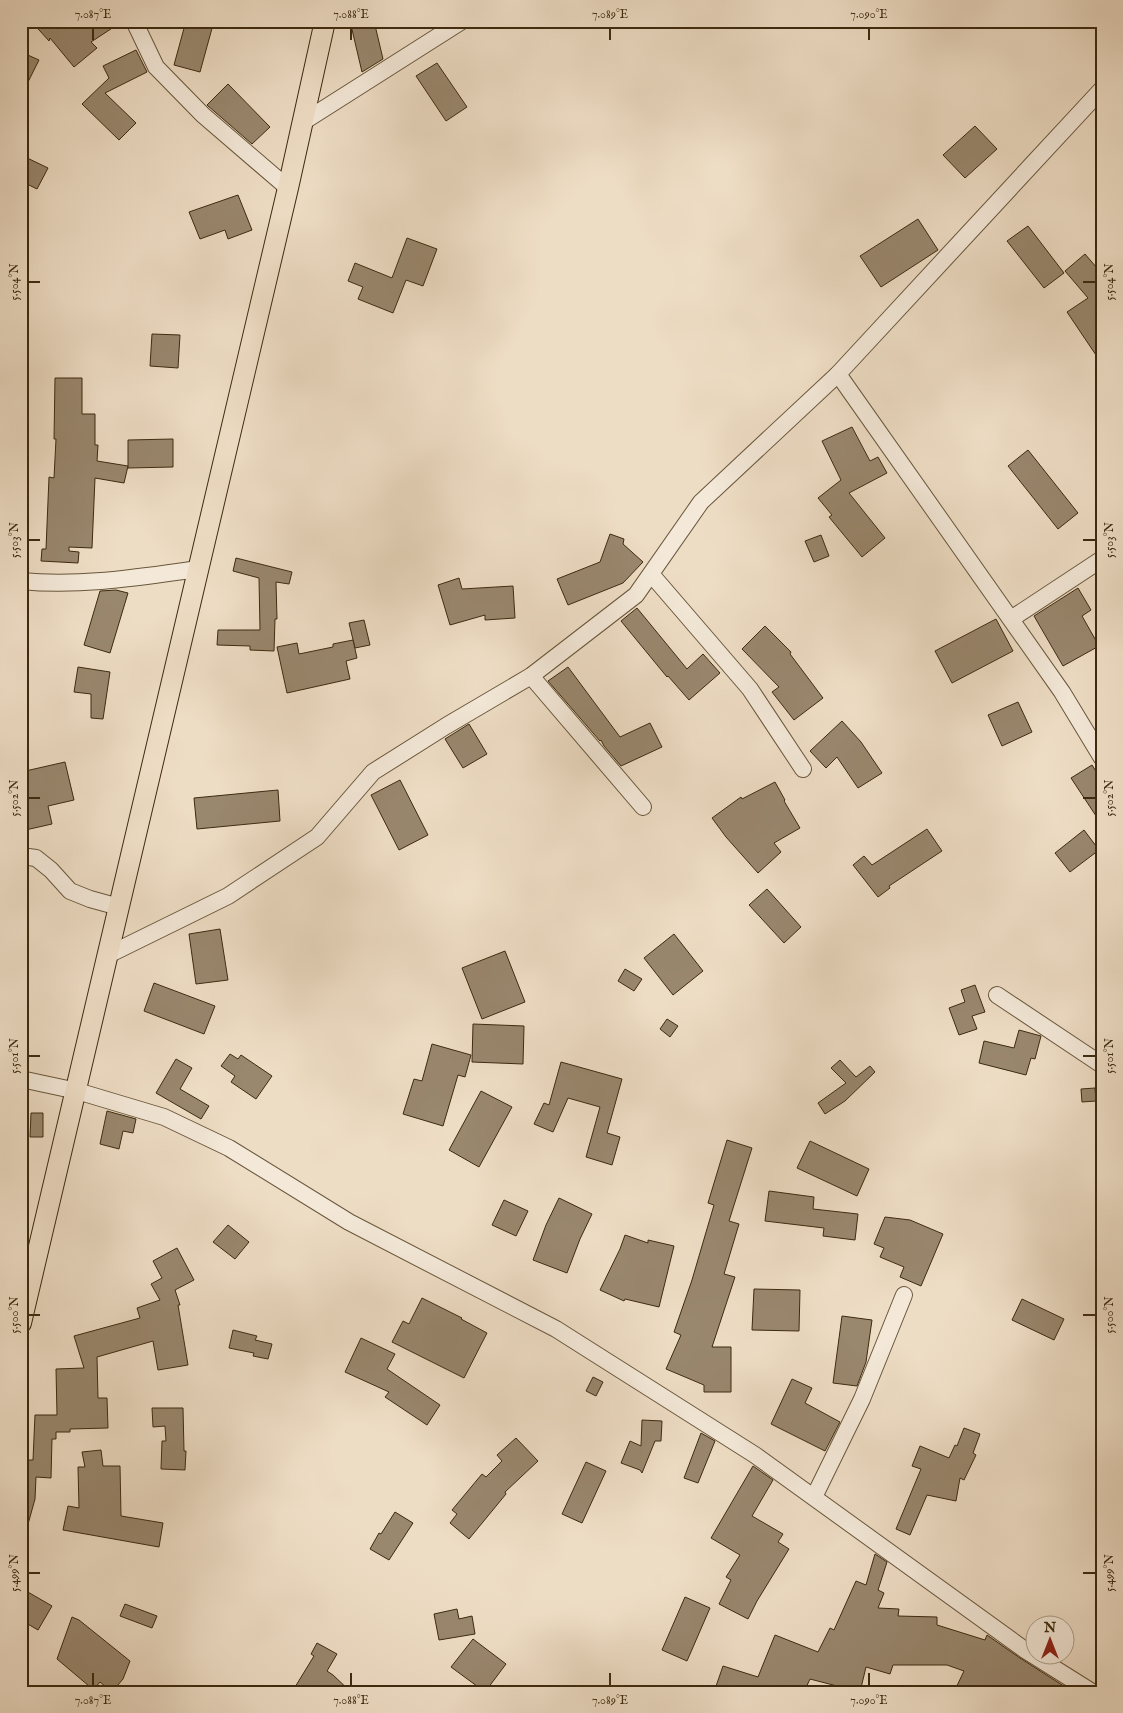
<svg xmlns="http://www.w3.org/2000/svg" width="1123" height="1713" font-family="'IM FELL English',serif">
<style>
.building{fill:#99876e;stroke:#3d2a0f}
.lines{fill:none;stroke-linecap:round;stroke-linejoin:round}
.minor-casing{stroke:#69573c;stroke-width:18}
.major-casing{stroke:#3d2a0f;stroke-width:22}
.minor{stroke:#f4e9d9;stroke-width:16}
.major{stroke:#eeddc5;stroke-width:20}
.ticks{fill:none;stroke:#3d2a0f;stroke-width:2}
.neatline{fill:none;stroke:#3d2a0f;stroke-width:2}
.ticks-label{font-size:12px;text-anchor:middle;fill:#3d2a0f}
</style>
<rect width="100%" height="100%" fill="#eeddc5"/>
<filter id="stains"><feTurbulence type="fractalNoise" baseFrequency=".004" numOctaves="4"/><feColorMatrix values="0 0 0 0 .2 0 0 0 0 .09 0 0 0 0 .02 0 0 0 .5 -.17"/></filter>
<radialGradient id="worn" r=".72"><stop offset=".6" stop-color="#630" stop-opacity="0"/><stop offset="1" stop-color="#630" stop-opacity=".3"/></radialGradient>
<g class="building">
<polygon points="31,21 123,21 91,42 97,48 74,67 50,38 49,41"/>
<polygon points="186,21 214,21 200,72 174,65"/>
<polygon points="350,21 374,21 383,59 362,72"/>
<polygon points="136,50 147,72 105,93 136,123 119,140 82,104 109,78 103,66"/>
<polygon points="21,52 39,60 21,96"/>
<polygon points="437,63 467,107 446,121 416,76"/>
<polygon points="228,84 270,127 252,144 207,105"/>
<polygon points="975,126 997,149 965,178 943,155"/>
<polygon points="21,155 48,168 37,189 21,181"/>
<polygon points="238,195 252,230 228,239 225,230 200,239 189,212"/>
<polygon points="918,219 938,250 881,287 860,256"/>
<polygon points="1028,226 1064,273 1044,288 1007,241"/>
<polygon points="407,238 437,249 423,286 406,280 393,313 358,299 363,287 348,281 355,263 392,278"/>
<polygon points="1085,254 1102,274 1102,364 1067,312 1088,298 1065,271"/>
<polygon points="152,334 180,335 178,368 150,366"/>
<polygon points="55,378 82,378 82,414 95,414 95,445 98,445 97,461 128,466 124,483 95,478 92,548 69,547 69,551 79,552 78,563 41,561 42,549 46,549 49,477 54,478 56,439 54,439"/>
<polygon points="852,427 870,461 878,457 887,473 849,493 885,538 862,557 829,517 832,515 818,498 841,480 822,441"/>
<polygon points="173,439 173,467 128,468 128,440"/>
<polygon points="1028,450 1078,513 1058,529 1008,466"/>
<polygon points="610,534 624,539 623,544 643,562 623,583 568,605 557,579 600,562"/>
<polygon points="821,535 829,556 814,562 805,541"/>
<polygon points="236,558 292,572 289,584 276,582 277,619 275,619 274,651 250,650 250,646 217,645 218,630 260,630 259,578 233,571"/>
<polygon points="459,578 462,589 513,586 515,618 485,620 485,615 450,625 438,585"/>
<polygon points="1078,588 1091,610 1082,616 1099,646 1063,666 1034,616"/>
<polygon points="116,590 128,593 110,653 84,645 100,591"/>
<polygon points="637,608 687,669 703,654 720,673 689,700 668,676 667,677 621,621"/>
<polygon points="996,619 1013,651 952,683 935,651"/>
<polygon points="364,620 370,645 355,648 349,623"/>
<polygon points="765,626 791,652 790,654 823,698 794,720 772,692 779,687 742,649"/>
<polygon points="353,640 357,658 346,661 350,679 287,693 277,647 297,643 299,654 333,647 333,644"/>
<polygon points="78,667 110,672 103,719 91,718 91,694 74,692"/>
<polygon points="568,667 620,737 650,723 662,747 621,766 604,746 601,740 600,741 548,681"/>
<polygon points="1018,702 1032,732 1002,746 988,715"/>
<polygon points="842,721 861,742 882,773 858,788 837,757 826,768 810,751"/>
<polygon points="469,724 487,754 463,768 445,739"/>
<polygon points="65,762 74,800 48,806 52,824 21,831 21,772"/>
<polygon points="1092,765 1102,781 1102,825 1071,778"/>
<polygon points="400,780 428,835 399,850 371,795"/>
<polygon points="775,782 785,800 784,801 800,828 774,843 781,852 758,873 726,837 712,818 741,797 742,799"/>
<polygon points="278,790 280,821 197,829 194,798"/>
<polygon points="927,829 942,851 889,886 890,888 878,897 853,865 864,856 872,865"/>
<polygon points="1084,830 1099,850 1070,872 1055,853"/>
<polygon points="767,889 801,927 784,943 749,905"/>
<polygon points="220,929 228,980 196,984 189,934"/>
<polygon points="674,934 703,971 673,995 644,958"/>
<polygon points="505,951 525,1002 482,1019 462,968"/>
<polygon points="625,969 642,979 634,991 618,981"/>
<polygon points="154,983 215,1006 204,1034 144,1011"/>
<polygon points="975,985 985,1012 972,1016 977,1029 959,1035 949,1008 965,1002 961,990"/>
<polygon points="667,1019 678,1026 670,1037 660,1029"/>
<polygon points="473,1024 524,1026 523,1064 472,1062"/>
<polygon points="1019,1030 1041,1036 1035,1059 1031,1058 1026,1075 979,1063 984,1041 1014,1048"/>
<polygon points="432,1044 471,1055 465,1077 458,1075 443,1126 403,1114 414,1079 422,1081"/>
<polygon points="230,1054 238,1059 241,1055 272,1076 256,1099 231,1082 235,1076 221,1066"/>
<polygon points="176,1059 192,1068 180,1089 209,1106 201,1119 156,1093"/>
<polygon points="840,1060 856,1077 870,1066 875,1072 845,1101 825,1114 818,1103 846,1083 831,1068"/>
<polygon points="561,1062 622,1079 607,1133 620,1137 612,1165 586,1157 600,1107 568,1098 553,1132 534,1124 544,1103 549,1105"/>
<polygon points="1095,1088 1096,1101 1082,1102 1081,1089"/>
<polygon points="481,1091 512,1107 479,1167 449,1150"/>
<polygon points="107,1111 136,1119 133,1133 123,1131 119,1149 100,1144"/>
<polygon points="31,1113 43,1113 43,1137 30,1137"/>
<polygon points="727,1140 752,1148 729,1221 739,1224 724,1274 735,1277 712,1347 731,1347 731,1392 704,1392 704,1385 666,1369 681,1335 674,1332 692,1280 714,1205 708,1203"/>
<polygon points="810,1141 869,1169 857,1196 797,1168"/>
<polygon points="769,1191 814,1197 813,1209 858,1214 855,1240 823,1236 824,1228 765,1221"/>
<polygon points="559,1198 592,1214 580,1239 567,1273 533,1260 546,1225"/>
<polygon points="504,1200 528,1211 516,1236 492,1225"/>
<polygon points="885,1217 910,1220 943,1234 921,1286 900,1277 904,1267 880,1257 884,1248 874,1244"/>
<polygon points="228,1225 249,1242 235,1259 213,1242"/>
<polygon points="625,1235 648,1243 648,1240 674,1246 659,1307 625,1299 624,1301 600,1290 620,1249"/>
<polygon points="177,1248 194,1280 175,1290 180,1305 178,1305 188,1365 158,1370 153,1341 97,1357 98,1398 107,1398 108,1428 70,1429 70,1432 56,1432 56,1439 52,1439 51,1478 36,1477 35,1499 25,1535 21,1535 21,1460 33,1460 35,1415 57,1415 56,1369 84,1368 74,1336 140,1318 137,1308 160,1300 151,1284 162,1278 153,1261"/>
<polygon points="754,1289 800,1290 799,1331 752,1330"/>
<polygon points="422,1298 462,1318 461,1319 487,1333 464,1378 392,1342 403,1321 409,1324"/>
<polygon points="1022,1299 1064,1319 1054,1340 1012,1320"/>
<polygon points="842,1316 872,1320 866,1362 857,1386 833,1383"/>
<polygon points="233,1330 257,1336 255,1340 272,1344 268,1359 253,1356 254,1353 229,1348"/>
<polygon points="361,1338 395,1354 387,1369 440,1405 427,1425 385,1397 389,1392 345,1372"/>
<polygon points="593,1377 603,1382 596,1396 586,1391"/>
<polygon points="792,1379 812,1388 805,1403 840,1422 825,1451 771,1424"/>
<polygon points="152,1408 183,1408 184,1451 186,1451 185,1470 161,1469 162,1441 166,1441 165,1426 153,1427"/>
<polygon points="642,1420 662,1421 661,1441 655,1441 642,1473 640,1470 621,1463 630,1441 641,1446"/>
<polygon points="964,1428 980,1434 973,1453 976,1455 964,1480 960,1478 956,1501 927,1495 910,1535 896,1529 921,1469 912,1466 920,1446 949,1458 955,1445 957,1446"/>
<polygon points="701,1433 715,1441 698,1483 684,1478"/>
<polygon points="516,1438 538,1461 505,1492 506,1494 469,1539 450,1523 457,1514 452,1510 482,1474 486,1477 502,1461 497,1455"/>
<polygon points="101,1450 103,1466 120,1466 121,1516 163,1523 159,1547 63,1530 68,1506 79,1508 78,1467 85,1467 82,1452"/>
<polygon points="586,1462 606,1471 582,1523 562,1514"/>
<polygon points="753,1466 773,1480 752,1516 783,1534 778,1542 789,1549 757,1601 748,1619 719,1604 731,1580 726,1577 740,1555 711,1538"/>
<polygon points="395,1512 413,1523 389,1560 370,1549 379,1533 381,1534"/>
<polygon points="875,1554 887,1562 878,1590 884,1593 878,1608 899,1609 898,1616 937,1617 937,1625 985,1640 987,1635 1020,1658 1073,1692 994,1692 985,1687 983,1692 954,1692 964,1671 947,1665 893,1665 890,1674 866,1667 860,1692 810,1679 804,1692 714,1692 723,1666 758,1677 775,1635 818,1652 830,1628 834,1630 856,1581 866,1585"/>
<polygon points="21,1588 52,1606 38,1630 21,1620"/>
<polygon points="685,1597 710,1608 687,1661 662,1650"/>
<polygon points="125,1604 157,1616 152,1628 120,1616"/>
<polygon points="457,1609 459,1619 472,1616 475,1634 439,1640 434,1614"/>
<polygon points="72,1617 79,1620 130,1661 123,1679 112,1692 100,1682 95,1688 89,1686 57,1659"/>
<polygon points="473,1639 506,1664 485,1692 451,1667"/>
<polygon points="317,1643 337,1654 327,1671 333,1675 351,1692 292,1692 314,1656 311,1654"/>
</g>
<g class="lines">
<g class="minor-casing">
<g id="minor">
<polyline points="134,21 156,67 203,115 288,188"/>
<polyline points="303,122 462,21"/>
<polyline points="838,374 1062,692 1102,758"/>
<polyline points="651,574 750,689 803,769"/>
<path d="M21,581C80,587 140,577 198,569"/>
<polyline points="1011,619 1102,559"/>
<polyline points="531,676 643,807"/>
<polyline points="21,856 36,858 51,870 70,891 90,899 119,907"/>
<polyline points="108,955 228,896 317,837 373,772 446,726 531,676 636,595 701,502 838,374 1102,89"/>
<polyline points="997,995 1102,1065"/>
<polyline points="21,1079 77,1091 164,1117 229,1148 349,1222 556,1329 755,1455 1025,1650 1092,1692"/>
<polyline points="814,1497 862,1399 904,1295"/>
</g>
</g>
<g class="major-casing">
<polyline id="major" points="21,1323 288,188 325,21"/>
</g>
<use href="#minor" class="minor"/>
<use href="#major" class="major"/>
</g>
<path class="ticks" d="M93,28V40M351,28V40M610,28V40M869,28V40M28,282H40M1083,282H1096M28,540H40M1083,540H1096M28,798H40M1083,798H1096M28,1056H40M1083,1056H1096M28,1315H40M1083,1315H1096M28,1573H40M1083,1573H1096M93,1673V1686M351,1673V1686M610,1673V1686M869,1673V1686"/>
<rect width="1123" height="1713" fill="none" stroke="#eeddc5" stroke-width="55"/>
<g transform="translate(1050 1640)"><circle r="24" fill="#f4e9d9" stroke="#ab9d88"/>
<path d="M0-4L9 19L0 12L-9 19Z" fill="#8f2418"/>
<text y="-8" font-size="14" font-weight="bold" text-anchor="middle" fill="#3d2a0f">N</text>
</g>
<rect x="28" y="28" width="1068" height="1658" class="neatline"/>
<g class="ticks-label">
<text x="93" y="18">7.087°E</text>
<text x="351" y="18">7.088°E</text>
<text x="610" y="18">7.089°E</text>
<text x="869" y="18">7.090°E</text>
<text transform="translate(14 282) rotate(-90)" y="4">5.504°N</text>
<text transform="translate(1109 282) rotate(-90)" y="4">5.504°N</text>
<text transform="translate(14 540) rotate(-90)" y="4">5.503°N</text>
<text transform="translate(1109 540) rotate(-90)" y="4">5.503°N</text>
<text transform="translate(14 798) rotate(-90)" y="4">5.502°N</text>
<text transform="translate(1109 798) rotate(-90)" y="4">5.502°N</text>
<text transform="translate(14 1056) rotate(-90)" y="4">5.501°N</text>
<text transform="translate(1109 1056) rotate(-90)" y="4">5.501°N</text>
<text transform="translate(14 1315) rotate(-90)" y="4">5.500°N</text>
<text transform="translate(1109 1315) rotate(-90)" y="4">5.500°N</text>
<text transform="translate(14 1573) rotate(-90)" y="4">5.499°N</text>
<text transform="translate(1109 1573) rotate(-90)" y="4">5.499°N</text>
<text x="93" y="1704">7.087°E</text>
<text x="351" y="1704">7.088°E</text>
<text x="610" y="1704">7.089°E</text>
<text x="869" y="1704">7.090°E</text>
</g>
<rect width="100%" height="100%" filter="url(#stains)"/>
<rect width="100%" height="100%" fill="url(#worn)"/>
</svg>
